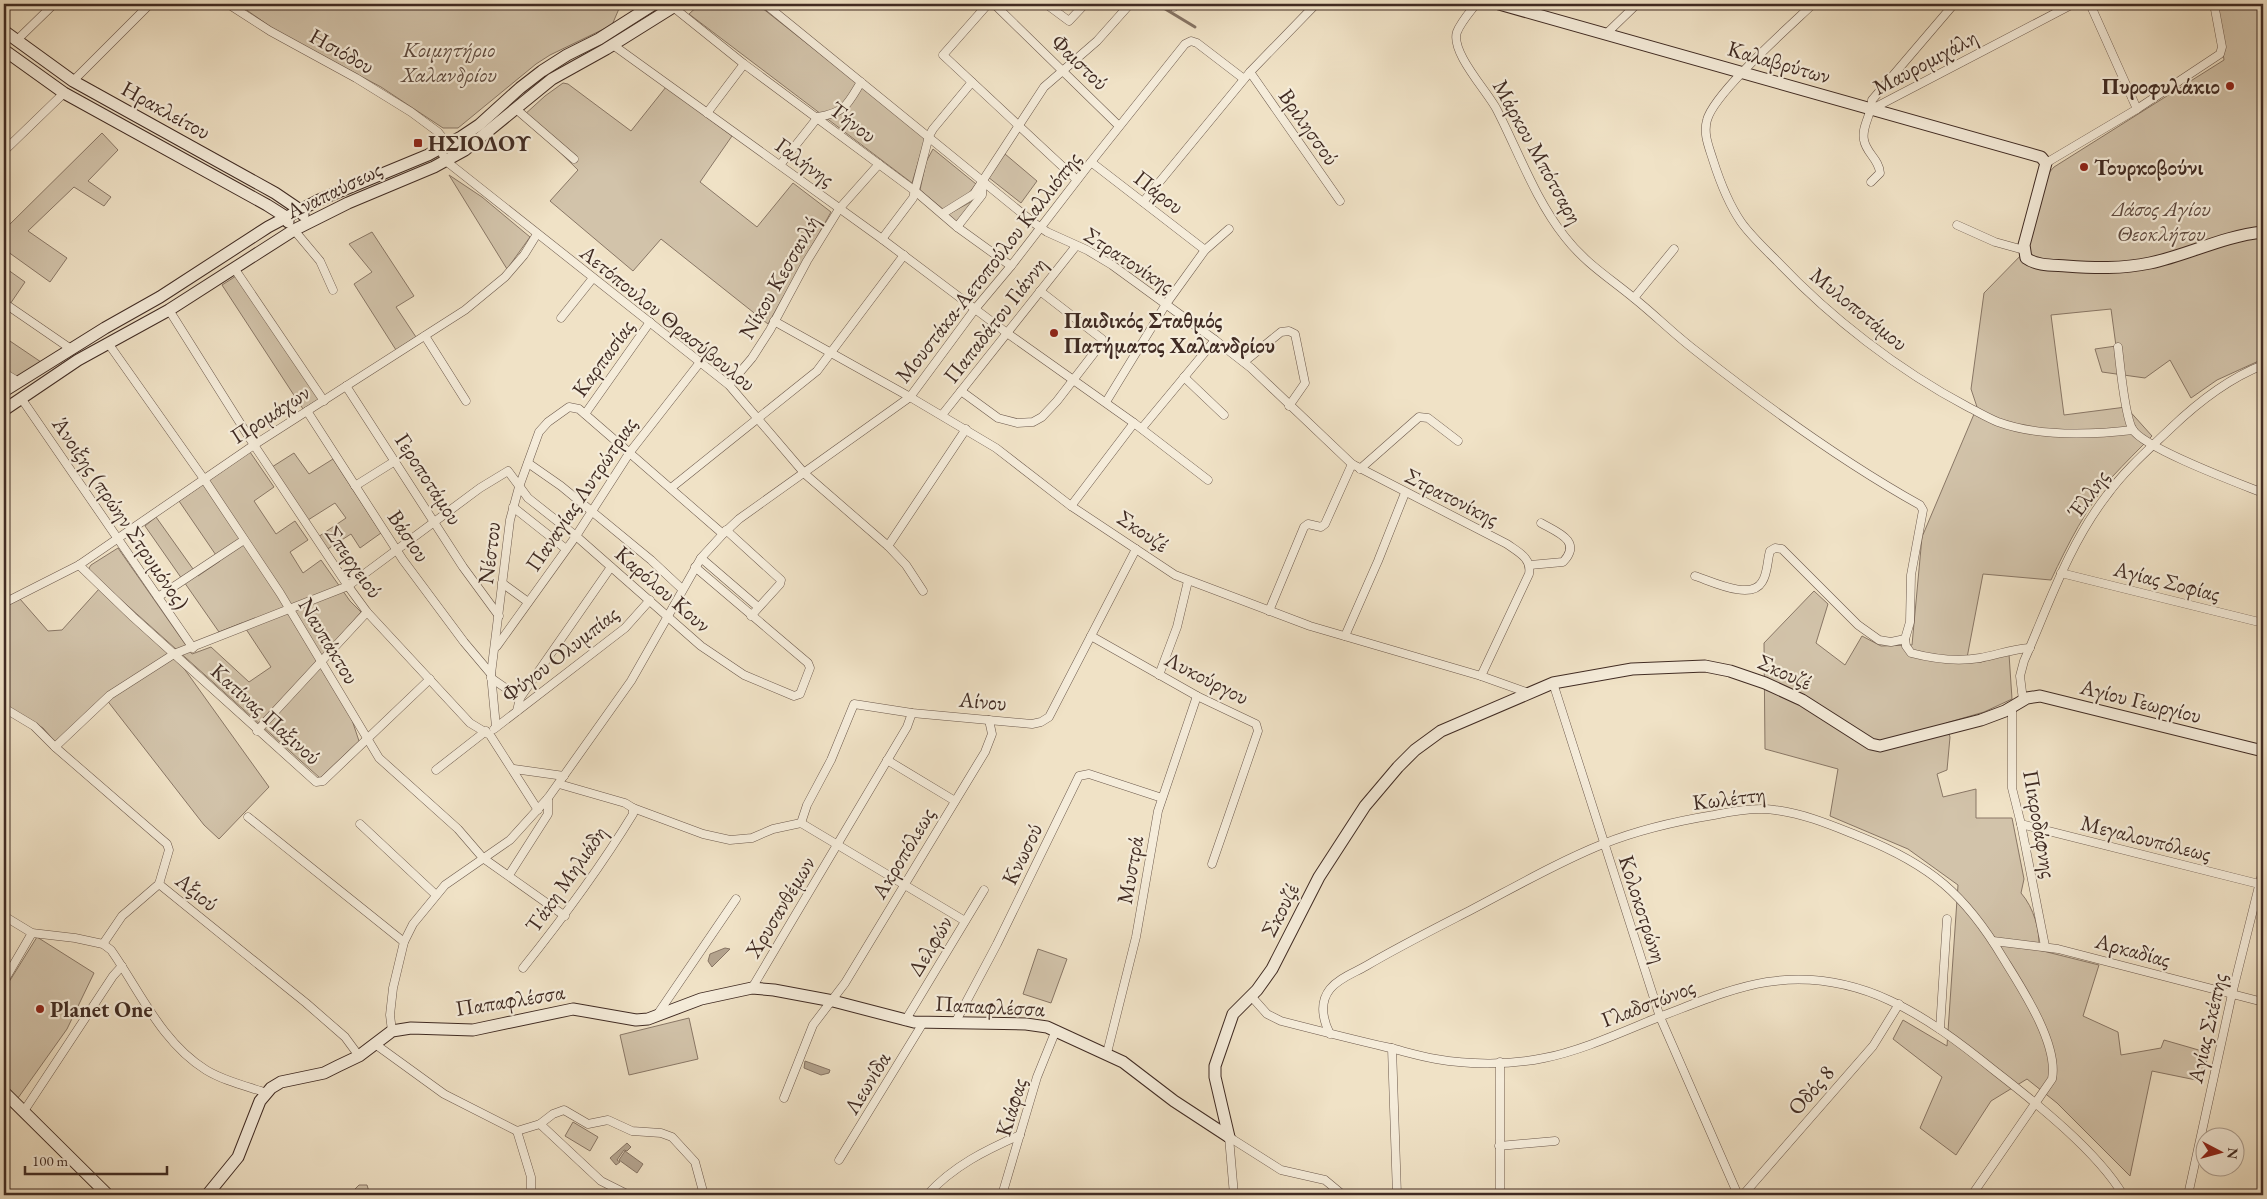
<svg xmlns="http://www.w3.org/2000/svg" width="2267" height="1199" font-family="'EB Garamond',serif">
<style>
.green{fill:#d2c3aa;stroke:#897766}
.water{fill:#b4a48f;stroke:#867464}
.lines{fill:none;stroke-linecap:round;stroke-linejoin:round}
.stream{stroke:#867464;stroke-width:3}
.street-casing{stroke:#6c594c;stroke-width:9}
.secondary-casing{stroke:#402b23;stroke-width:13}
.street{stroke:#f5ecda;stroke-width:8}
.secondary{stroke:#f5ecda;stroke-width:11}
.poi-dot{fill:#8f2418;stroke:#f5ecda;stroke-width:2}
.labels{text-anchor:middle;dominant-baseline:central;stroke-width:4.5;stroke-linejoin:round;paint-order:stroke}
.park-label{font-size:22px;font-style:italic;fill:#5d493e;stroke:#f5ecda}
.street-label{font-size:22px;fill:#402b23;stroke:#f5ecda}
.poi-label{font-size:22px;font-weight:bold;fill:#402b23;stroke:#f5ecda;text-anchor:start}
</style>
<rect width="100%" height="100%" fill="#f0e2c6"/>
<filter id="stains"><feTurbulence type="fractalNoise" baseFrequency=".004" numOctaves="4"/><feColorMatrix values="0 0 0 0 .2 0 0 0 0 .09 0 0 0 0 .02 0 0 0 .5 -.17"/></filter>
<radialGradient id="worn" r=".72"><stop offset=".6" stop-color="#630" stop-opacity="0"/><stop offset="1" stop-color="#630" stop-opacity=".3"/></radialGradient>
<g class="green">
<polygon points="238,4 621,4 612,25 550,55 536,64 458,128 443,128 381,87 275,30"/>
<polygon points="700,4 757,4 923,135 925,139 912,183 689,14"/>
<path d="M2216,4H2263V359L2217,380L2191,398L2170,360L2145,378L2102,372L2095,349L2116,346L2111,309L2051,315L2064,415L2126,407L2152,436C2139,449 2125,463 2112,477C2086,508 2068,544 2051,580L1983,574L1966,663L1981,662L2009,654L2012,699L1984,712L1946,723L1950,737L1947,770L1937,774L1943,797L1976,789V818H2012L2024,879L2021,893C2034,908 2040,930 2039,950L2099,965L2083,1016L2118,1032L2121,1055L2161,1048L2164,1040L2209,1053L2201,1081L2152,1071L2130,1176L2057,1103L2027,1079L1991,1101L1956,1155L1920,1128L1942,1077L1893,1039L1903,1020L1947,1046L1958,885L1908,849L1830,816L1838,769L1765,749L1764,643L1814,591L1828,604L1816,643L1845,665L1862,636L1881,646L1912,645L1922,537L1977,407L1971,389L1984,293L2029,247L2030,237L2047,175L2054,167L2224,60Z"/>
<polygon points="563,83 568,84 631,131 666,87 732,136 700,182 757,227 793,183 831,212 768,324 661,239 633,271 550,201 578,170 523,116 545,96"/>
<polygon points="102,133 118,150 88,181 111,197 104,206 74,187 28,231 67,258 50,282 4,249 4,230"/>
<polygon points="933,149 976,184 966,197 944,210 920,190 926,162"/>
<polygon points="1005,154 1037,181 1021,203 988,177"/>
<polygon points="449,175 482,197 530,237 507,269"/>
<polygon points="976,199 957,223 947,215"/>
<polygon points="372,232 414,296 396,307 416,337 396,350 354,284 372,272 349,244"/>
<polygon points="4,267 25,282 4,313"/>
<polygon points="236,276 319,399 303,409 222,285"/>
<polygon points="4,337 41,362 4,387"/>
<polygon points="250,452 274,487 254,501 276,534 295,521 308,540 290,552 303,573 321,560 350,601 361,612 317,662 351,717 359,741 320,778 90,572 89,568 91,565 118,548 192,654 211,647 249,682 271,667 242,623 219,632 145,526 156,517 198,576 220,561 179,501"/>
<polygon points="294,453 309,474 333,459 381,533 360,548 351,534 326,550 318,537 346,518 335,503 308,520 272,467"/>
<polygon points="99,589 183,667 269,787 219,839 204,825 106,699 57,744 43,728 4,704 4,606 20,599 48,631 62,630"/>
<polygon points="37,937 94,973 67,1029 18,1098 4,1084 4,990"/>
<polygon points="1038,949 1067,959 1051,1003 1023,994"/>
<polygon points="689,1018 698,1059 629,1075 620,1035"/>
<polygon points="573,1122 598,1137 590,1151 565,1136"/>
<polygon points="359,1185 367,1185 370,1195 354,1195 353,1191"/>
</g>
<g class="water">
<polygon points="725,948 730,949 712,967 708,961 710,954"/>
<polygon points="805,1061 830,1070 829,1073 821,1075 804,1068"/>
<polygon points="627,1143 631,1147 627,1151 624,1150 617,1160 620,1162 616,1165 610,1158"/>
<polygon points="625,1151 643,1164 637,1173 619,1160"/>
</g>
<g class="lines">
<polyline class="stream" points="1157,4 1195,27"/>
<g class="street-casing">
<g id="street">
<polyline points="228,4 270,31 356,78 411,112 438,132 450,147"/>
<path d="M765,4L1034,223L1047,232L1087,250L1112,265L1215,340L1251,368L1352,464L1507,544C1518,552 1532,558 1529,574L1481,676"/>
<polyline points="988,4 943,55 1077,180"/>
<polyline points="994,4 1119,126"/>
<polyline points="1046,4 1069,21 1085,4"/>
<path d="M1476,4C1470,12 1461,22 1457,32C1450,52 1488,92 1497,110C1519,153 1535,199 1565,237C1585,263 1611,279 1635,299C1656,316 1675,335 1696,351C1767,407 1841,461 1920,505L1923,510L1911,575L1910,622L1905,639L1906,646L1911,653C1934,659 1957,662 1980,658C1997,655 2012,649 2030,648"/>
<path d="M1813,4C1790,26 1714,93 1707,120C1703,134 1709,147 1713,160C1720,182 1728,203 1741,222C1751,236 1765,249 1777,261C1831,318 1898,370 1968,407C1978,412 1988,418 1998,422C2039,437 2090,435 2133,430"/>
<polyline points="2090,4 2137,109"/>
<polyline points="673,7 744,64 915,191 957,227 1011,266"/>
<polyline points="1174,7 1178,4"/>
<polyline points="1606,34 1637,4"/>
<polyline points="16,41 54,4"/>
<polyline points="613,45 882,239 1007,333 1134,423"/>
<polyline points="1250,72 1340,201"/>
<polyline points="73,81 150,4"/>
<polyline points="516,109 574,159"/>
<polyline points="1872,109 2073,4"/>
<polyline points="707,113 744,64"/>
<polyline points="440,149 446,161 729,385 805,474 888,546 906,565 923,591"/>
<polyline points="4,151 64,93"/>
<polyline points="1091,162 1205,250"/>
<polyline points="2046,163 2137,109 2220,54 2222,47 2214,4"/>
<path d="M780,165L818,117C846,112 847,105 861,82"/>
<path d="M1871,182L1880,173C1879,159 1866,153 1864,140C1861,127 1872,114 1872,100L1954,4"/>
<polyline points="1143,202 1250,72 1316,4"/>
<polyline points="942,214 974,194 1044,87 1097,41 1130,4"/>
<polyline points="1957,225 1995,242 2024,250"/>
<polyline points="957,227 982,195 983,181"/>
<polyline points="294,230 320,261 333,290"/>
<polyline points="882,239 913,198 929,136 933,129 972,82"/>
<polyline points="234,268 324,401"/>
<polyline points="1634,298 1674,249"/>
<polyline points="4,303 71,349"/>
<polyline points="169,310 254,445 348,586 367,612 470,723 490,735 538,810"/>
<polyline points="561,318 593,278"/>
<polyline points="774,321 910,397 996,448 1071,506 1175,575 1310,626 1481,676 1529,693"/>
<polyline points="425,336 466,401"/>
<polyline points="108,343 204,479 280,593 379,758 458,829 483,858 565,916"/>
<path d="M2118,347C2120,364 2125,419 2133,430C2146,449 2238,483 2263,493"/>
<polyline points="1244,362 1281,332 1289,331 1295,334 1305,383 1289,406"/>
<polyline points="4,373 14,379 16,383"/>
<polyline points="1184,377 1224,415"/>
<polyline points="729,385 752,358 770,330 807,261 839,209 879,164"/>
<polyline points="346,386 463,567 499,616"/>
<polyline points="961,391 998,418 1017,423 1033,422 1042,417 1057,401 1101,344 1102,339 1040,291"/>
<polyline points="21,398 193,648"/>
<polyline points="1106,402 1166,304 1205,250 1229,229"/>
<polyline points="307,411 403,560 464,642 491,674"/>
<polyline points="585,414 650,322"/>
<polyline points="942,415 1076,246"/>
<polyline points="1142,428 1215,340"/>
<polyline points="528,463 561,486 651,560 682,589"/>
<polyline points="1360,469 1419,417 1428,418 1458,441"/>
<polyline points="355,486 395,461"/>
<polyline points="671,488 817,371 904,255"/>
<polyline points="1071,506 1134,423 1208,480"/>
<polyline points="513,507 566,549"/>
<polyline points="726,530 781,580 780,584 751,616"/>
<polyline points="888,546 966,429"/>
<polyline points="701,558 758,607"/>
<polyline points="79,565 133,617 316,782 323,781 430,679"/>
<path d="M1530,565L1563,562C1583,541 1557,532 1541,523"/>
<polyline points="2061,573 2263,623"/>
<path d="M1695,576C1711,581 1751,601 1762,582C1768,573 1767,561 1770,551L1775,548L1782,549L1858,625L1879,640L1891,642L1905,639"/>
<polyline points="502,583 528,602"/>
<polyline points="158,597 244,540"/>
<polyline points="4,603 79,565 254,445 465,310 505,277 524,255 537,234"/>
<polyline points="1269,611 1304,527 1308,524 1321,527 1325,524 1352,464"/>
<polyline points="1091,636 1197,696 1256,724 1258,731 1212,864"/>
<polyline points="1345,636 1378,561 1405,493"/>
<polyline points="497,646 576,536 630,452 701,361"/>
<polyline points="1159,675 1177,627 1188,581"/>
<polyline points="491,678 520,698"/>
<polyline points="1553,683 1660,1017 1738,1195"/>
<path d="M2023,700L2020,676L2024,661C2049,604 2069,544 2107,495C2125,470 2148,450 2170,429C2197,403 2227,379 2263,365"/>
<polyline points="2012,707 2012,788 2021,824 2045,946"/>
<polyline points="4,708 34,726 55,747 167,844 169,850 159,884"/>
<polyline points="517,711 520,698 611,567"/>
<polyline points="496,727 491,674 510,520 519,487 539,432 548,422 569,407 579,409 723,534"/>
<polyline points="494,729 625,628 650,600"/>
<polyline points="257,731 367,612"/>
<polyline points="55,747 110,695 174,654 348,586 480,488 508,471 528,498 576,536 701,646 744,675 794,696 800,694 810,668 808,663 695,567"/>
<polyline points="887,760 955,801"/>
<polyline points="514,769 564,776"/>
<polyline points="436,770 486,731"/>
<polyline points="559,784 625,803 633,808 703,834 730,840 752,838 773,829 801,823"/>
<polyline points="248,817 404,942"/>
<polyline points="801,823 807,805 831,760 854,704 912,713 1032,724 1041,722 1049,717 1136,549"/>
<polyline points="801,823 965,921"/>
<polyline points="360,824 436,895"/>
<polyline points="2021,824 2263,885"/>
<polyline points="509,875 548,814 548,798"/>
<polyline points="159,884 306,1003 345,1037 359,1056"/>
<path d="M4,916L32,933L75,938L103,944L111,950C140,991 161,1042 206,1070C224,1081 246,1086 267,1093"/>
<polyline points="1993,941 2058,949 2263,1002"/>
<polyline points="103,944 122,916 159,884"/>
<path d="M523,968C563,918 600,868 633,814V808"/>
<polyline points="4,981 32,933"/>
<polyline points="752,988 907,727 912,713"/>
<path d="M1251,996L1267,1014L1281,1021C1316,1030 1351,1039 1386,1047C1403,1051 1419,1056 1436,1059C1470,1065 1510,1065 1544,1058C1581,1051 1624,1031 1659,1017C1694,1004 1730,988 1767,982C1859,968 1927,1016 1995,1071C2035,1102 2098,1152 2123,1195"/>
<polyline points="657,1015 736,899"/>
<polyline points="905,1021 984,890"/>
<polyline points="955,1023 997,944 1079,776 1089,774 1162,798"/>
<polyline points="1940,1029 1947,919"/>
<polyline points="392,1031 390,1015 393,988 404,942 413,924 445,885 510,840 548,798 631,681 701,558 723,534 739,519 910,397 975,309 1011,266 1091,162 1185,44 1191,41 1197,43 1244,79"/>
<path d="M1330,1034C1323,1020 1319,1003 1330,989C1339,978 1354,973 1366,966C1400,946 1436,928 1471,910C1515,887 1558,862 1603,844C1638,830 1677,821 1714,815C1733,811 1756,807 1775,810C1806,814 1833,826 1861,837C1930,865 1965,894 2003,958C2021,987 2059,1044 2052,1079L1972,1195"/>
<polyline points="375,1044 444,1094 517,1131 540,1124 601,1181 629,1195"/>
<polyline points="1392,1048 1397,1195"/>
<polyline points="1107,1053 1136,937 1158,811 1197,696"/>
<polyline points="1500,1062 1500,1195"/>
<polyline points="784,1098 813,1025 845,983 985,752 992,734 989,720"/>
<polyline points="24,1111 113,976 122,966"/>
<polyline points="540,1124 553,1114 564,1110 588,1124 608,1120 632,1131 661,1133 672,1137 695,1162 704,1195"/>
<polyline points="517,1131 531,1177 531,1195"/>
<polyline points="1229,1137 1281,1170 1325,1180 1343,1195"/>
<polyline points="1229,1137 1234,1195"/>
<polyline points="1499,1146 1555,1141"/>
<polyline points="839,1160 923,1023"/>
<path d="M927,1195C953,1166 986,1150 1020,1135"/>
<polyline points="1002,1195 1037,1077 1056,1030"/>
<polyline points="1743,1195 1873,1046 1899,1004"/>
<polyline points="2188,1195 2232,994 2263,870"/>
</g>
</g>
<g class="secondary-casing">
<g id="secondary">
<path d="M1499,4L2041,157L2046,163L2024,245L2026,258C2037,266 2053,265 2066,266C2094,268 2122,269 2150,263C2188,255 2223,236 2263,232"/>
<polyline points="4,31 73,81 275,193 300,210 303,215"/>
<polyline points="4,50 64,93 267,205 286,217 288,222"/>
<polyline points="4,391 105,328 160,297 268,227 319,200 428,155 461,137 479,125 520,88 542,71 567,55 599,39 654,4"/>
<polyline points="4,410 78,360 169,310 294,230 348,203 434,167 465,150 552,79 606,49 678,4"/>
<polyline points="4,1092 108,1195"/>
<polyline points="1229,1137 1215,1077 1215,1066 1233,1014 1257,990 1272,969 1319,877 1365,806 1398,767 1415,750 1441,731 1553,683 1632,669 1705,666 1730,671 1765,683 1802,700 1871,744 1880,746 1981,720 2005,711 2027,698 2040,696 2263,751"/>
<polyline points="207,1195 238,1157 260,1101 271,1088 281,1082 324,1073 338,1066 359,1056 392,1031 411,1028 473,1030 573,1009 636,1020 648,1019 701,999 752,988 774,990 833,1001 914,1022 1026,1024 1047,1027 1123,1062 1174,1101 1229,1137"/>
</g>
</g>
<use href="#street" class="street"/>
<use href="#secondary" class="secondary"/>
</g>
<g class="poi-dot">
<circle cx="2230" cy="86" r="5"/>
<rect x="413" y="138" width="10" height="10" rx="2.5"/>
<circle cx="2084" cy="167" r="5"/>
<circle cx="1054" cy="333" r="5"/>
<circle cx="40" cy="1009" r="5"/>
</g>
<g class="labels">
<g class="park-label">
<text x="449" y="49">Κοιμητήριο<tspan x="449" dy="25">Χαλανδρίου</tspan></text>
<text x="2161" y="208">Δάσος Αγίου<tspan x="2161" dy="25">Θεοκλήτου</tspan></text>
</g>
<g class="street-label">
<text transform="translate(342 51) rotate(29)">Ησιόδου</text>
<text transform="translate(1080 62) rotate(44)">Φαιστού</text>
<text transform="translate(1779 62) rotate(16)">Καλαβρύτων</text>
<text transform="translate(1925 62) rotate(-28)">Μαυρομιχάλη</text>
<text transform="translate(166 110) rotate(29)">Ηρακλείτου</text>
<text transform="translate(853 122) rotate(37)">Τήνου</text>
<text transform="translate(1309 127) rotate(55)">Βριλησσού</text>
<text transform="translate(1538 152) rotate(61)">Μάρκου Μπότσαρη</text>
<text transform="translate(805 162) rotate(36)">Γαλήνης</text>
<text transform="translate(334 190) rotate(-26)">Αναπαύσεως</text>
<text transform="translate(1159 192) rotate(38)">Πάρου</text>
<text transform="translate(1129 260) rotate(33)">Στρατονίκης</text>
<text transform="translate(988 267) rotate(-52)">Μουστάκα-Αετοπούλου Καλλιόπης</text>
<text transform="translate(779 277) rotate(-60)">Νίκου Κεσσανλή</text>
<text transform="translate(1859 309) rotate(39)">Μυλοποτάμου</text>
<text transform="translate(668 318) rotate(39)">Αετόπουλου Θρασύβουλου</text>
<text transform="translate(995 320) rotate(-52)">Παπαδάτου Γιάννη</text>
<text transform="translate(603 358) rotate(-54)">Καρπασίας</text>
<text transform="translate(270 414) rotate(-33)">Προμάχων</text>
<text transform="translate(429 479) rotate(57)">Γεροποτάμου</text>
<text transform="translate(581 494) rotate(-56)">Παναγίας Λυτρώτριας</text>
<text transform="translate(2088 494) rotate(-54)">Έλλης</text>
<text transform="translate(1452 497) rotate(27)">Στρατονίκης</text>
<text transform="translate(121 513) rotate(56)">Άνοιξης (πρώην Στρυμόνος)</text>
<text transform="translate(1143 531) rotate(34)">Σκουζέ</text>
<text transform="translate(409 536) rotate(56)">Βάσιου</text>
<text transform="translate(489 553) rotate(-83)">Νέστου</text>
<text transform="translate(354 562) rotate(55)">Σπερχειού</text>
<text transform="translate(2167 581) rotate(14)">Αγίας Σοφίας</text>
<text transform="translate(663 589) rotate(41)">Καρόλου Κουν</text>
<text transform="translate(329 641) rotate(59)">Ναυπάκτου</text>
<text transform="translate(560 654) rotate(-38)">Φύγου Ολυμπίας</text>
<text transform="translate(1785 672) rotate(24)">Σκουζέ</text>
<text transform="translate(1207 678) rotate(27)">Λυκούργου</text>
<text transform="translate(983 701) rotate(5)">Αίνου</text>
<text transform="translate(2141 701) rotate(14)">Αγίου Γεωργίου</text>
<text transform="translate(266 714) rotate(42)">Κατίνας Παξινού</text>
<text transform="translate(1729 798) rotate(-7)">Κωλέττη</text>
<text transform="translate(2040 824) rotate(80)">Πικροδάφνης</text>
<text transform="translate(2146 838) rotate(14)">Μεγαλουπόλεως</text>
<text transform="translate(903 853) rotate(-59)">Ακροπόλεως</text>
<text transform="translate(1022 854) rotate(-64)">Κνωσού</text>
<text transform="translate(1130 870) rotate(-80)">Μυστρά</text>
<text transform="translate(566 879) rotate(-55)">Τάκη Μηλιάδη</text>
<text transform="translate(197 892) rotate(39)">Αξιού</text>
<text transform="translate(780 907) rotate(-59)">Χρυσανθέμων</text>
<text transform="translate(1643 909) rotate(72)">Κολοκοτρώνη</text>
<text transform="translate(1280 910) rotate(-63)">Σκουζέ</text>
<text transform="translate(930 946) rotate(-59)">Δελφών</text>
<text transform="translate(2133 950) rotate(15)">Αρκαδίας</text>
<text transform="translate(510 1000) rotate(-9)">Παπαφλέσσα</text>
<text transform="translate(1648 1003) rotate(-21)">Γλαδστώνος</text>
<text transform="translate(990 1006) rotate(3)">Παπαφλέσσα</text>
<text transform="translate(2207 1028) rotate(-77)">Αγίας Σκέπης</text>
<text transform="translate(867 1083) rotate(-59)">Λεωνίδα</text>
<text transform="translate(1811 1090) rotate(-49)">Οδός 8</text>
<text transform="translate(1011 1107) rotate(-73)">Κιάφας</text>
</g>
<g class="poi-label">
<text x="2220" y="86" text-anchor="end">Πυροφυλάκιο</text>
<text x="428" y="143">ΗΣΙΟΔΟΥ</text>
<text x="2094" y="167">Τουρκοβούνι</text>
<text x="1064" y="320">Παιδικός Σταθμός<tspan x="1064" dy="25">Πατήματος Χαλανδρίου</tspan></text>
<text x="50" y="1009">Planet One</text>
</g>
</g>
<rect width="2267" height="1199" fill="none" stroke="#f0e2c6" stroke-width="20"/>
<rect x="5" y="5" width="2257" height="1189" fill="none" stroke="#402b23" stroke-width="2.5"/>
<rect x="10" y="10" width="2247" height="1179" fill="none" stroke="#402b23"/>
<g transform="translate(2220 1152) rotate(96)"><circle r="24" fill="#f5ecda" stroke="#ad9f91"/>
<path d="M0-4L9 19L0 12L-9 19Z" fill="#8f2418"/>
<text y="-8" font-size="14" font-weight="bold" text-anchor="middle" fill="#402b23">N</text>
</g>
<path d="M25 1166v8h142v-8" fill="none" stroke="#402b23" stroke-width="2.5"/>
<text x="32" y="1166" font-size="15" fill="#402b23" stroke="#f5ecda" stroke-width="4" paint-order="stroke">100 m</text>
<rect width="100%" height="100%" filter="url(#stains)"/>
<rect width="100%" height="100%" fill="url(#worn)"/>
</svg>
